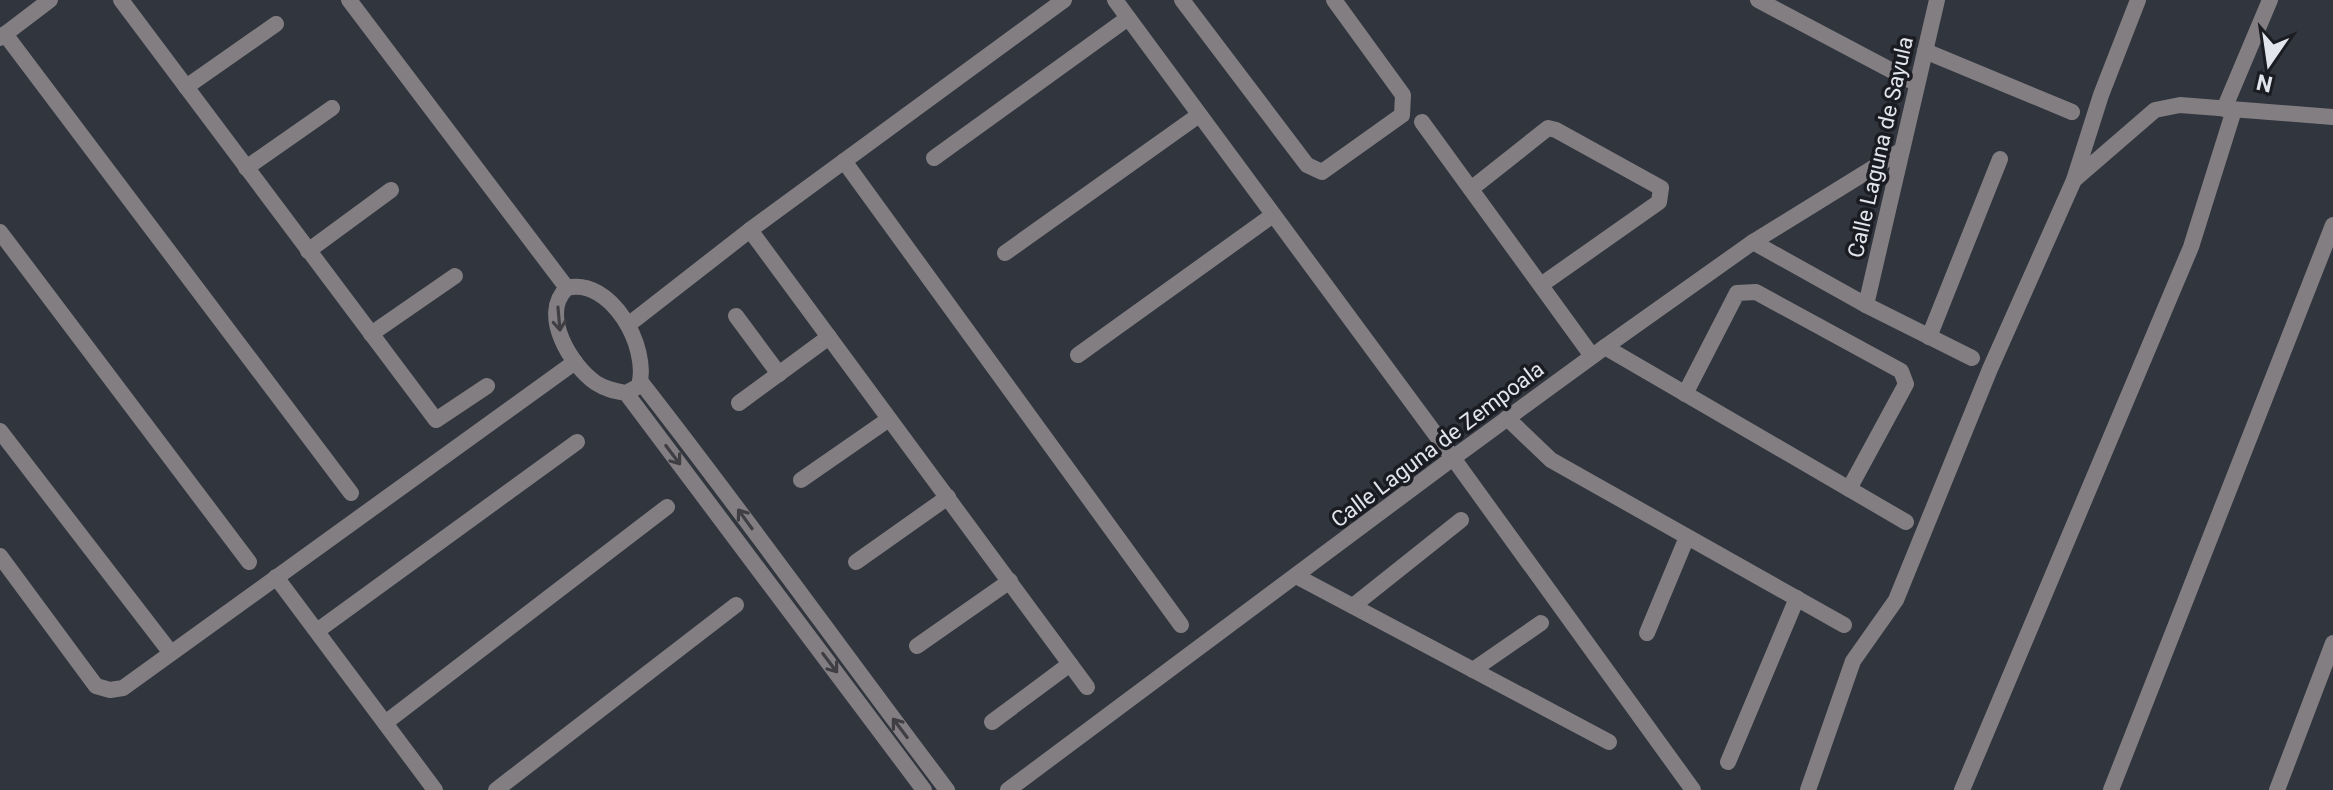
<svg xmlns="http://www.w3.org/2000/svg" width="2333" height="790" viewBox="0 0 2333 790" font-family="Roboto,sans-serif">
<style>
.lines{fill:none;stroke-linecap:round;stroke-linejoin:round}
.minor{stroke:#837e82;stroke-width:16}
.oneway{stroke:#3f3e43}
.labels{text-anchor:middle;stroke-width:7;stroke-linejoin:round;paint-order:stroke}
.street-label{font-size:22px;fill:#e2e5eb;stroke:#1a1c21}
</style>
<rect width="100%" height="100%" fill="#30353e"/>
<g class="lines">
<!-- minor -->
<g class="minor">
<path d="M121,0L436,420L487,386"/>
<path d="M349,0L567,288"/>
<path d="M1115,0L1453,458L1693,790"/>
<path d="M1182,0L1307,165L1322,172L1402,115L1403,95L1334,0"/>
<path d="M1758,0L1917,84"/>
<path d="M5,34L351,493"/>
<path d="M0,38L50,0"/>
<path d="M1925,51L2072,112"/>
<path d="M186,87L276,24"/>
<path d="M2224,109L2270,0"/>
<path d="M1422,122L1592,356"/>
<path d="M934,158L1128,18"/>
<path d="M844,161L1181,625"/>
<path d="M246,168L332,108"/>
<path d="M2074,180L2155,110L2180,105L2333,117"/>
<path d="M1471,189L1548,128L1556,130L1661,188L1659,202L1541,285"/>
<path d="M750,230L1087,687"/>
<path d="M0,232L249,562"/>
<path d="M1753,242L1866,305L1972,358"/>
<path d="M308,251L391,190"/>
<path d="M1005,253L1199,115"/>
<path d="M1866,305L1937,0"/>
<path d="M736,316L779,374"/>
<path d="M628,325L750,230L1064,0"/>
<path d="M371,334L455,276"/>
<path d="M1929,337L2000,159"/>
<path d="M1605,347L1906,522"/>
<path d="M1078,355L1273,215"/>
<path d="M640,381C745,515 844,654 947,790"/>
<path d="M626,393L639,386C650,346 610,277 567,288C539,314 571,366 596,383C605,389 615,391 626,393L924,790"/>
<path d="M1685,394L1737,293L1756,292L1901,371L1906,384L1849,489"/>
<path d="M739,403L829,337"/>
<path d="M1507,418L1551,460L1844,625"/>
<path d="M0,431L171,653"/>
<path d="M801,480L889,419"/>
<path d="M0,556L96,686L110,690L123,688L575,362"/>
<path d="M856,562L948,497"/>
<path d="M1296,576L1609,742"/>
<path d="M276,577L435,790"/>
<path d="M1353,606L1461,520"/>
<path d="M317,631L577,442"/>
<path d="M1647,633L1687,537"/>
<path d="M917,646L1010,581"/>
<path d="M1473,670L1541,623"/>
<path d="M992,722L1070,664"/>
<path d="M385,723L667,507"/>
<path d="M1728,762L1797,598"/>
<path d="M496,790L736,605"/>
<path d="M1008,790L1453,458L1605,347L1753,242L1902,150"/>
<path d="M1808,790L1853,661L1896,600L1990,369L2074,180L2101,95L2138,0"/>
<path d="M1962,790L2191,247L2234,110"/>
<path d="M2111,790L2333,225"/>
<path d="M2277,790L2333,643"/>
</g>
</g>
<!-- one-way arrows -->
<defs><path id="oneway-shaft" d="M-6 0H5M1.5-3L5.5 0L1.5 3" fill="none" stroke-width="1.6" stroke-linecap="round" stroke-linejoin="round" transform="scale(2)"/></defs>
<g class="oneway">
<use href="#oneway-shaft" transform="translate(559 319) rotate(85)"/>
<use href="#oneway-shaft" transform="translate(673 455) rotate(53)"/>
<use href="#oneway-shaft" transform="translate(745 519) rotate(-126)"/>
<use href="#oneway-shaft" transform="translate(830 663) rotate(53)"/>
<use href="#oneway-shaft" transform="translate(900 728) rotate(-127)"/>
</g>
<g class="labels">
<!-- street labels -->
<g class="street-label">
<text transform="translate(1880 147) rotate(-77)" y="8">Calle Laguna de Sayula</text>
<text transform="translate(1437 444) rotate(-37)" y="8">Calle Laguna de Zempoala</text>
</g>
</g>
<!-- north arrow -->
<g transform="translate(2269 64) rotate(193)" stroke="#1a1c21" stroke-width="6" paint-order="stroke">
<path d="M0-6L14 30L0 20L-14 30Z" fill="#e2e5eb"/>
<text y="-12" font-size="22" font-weight="bold" text-anchor="middle" fill="#e2e5eb">N</text>
</g>
</svg>
